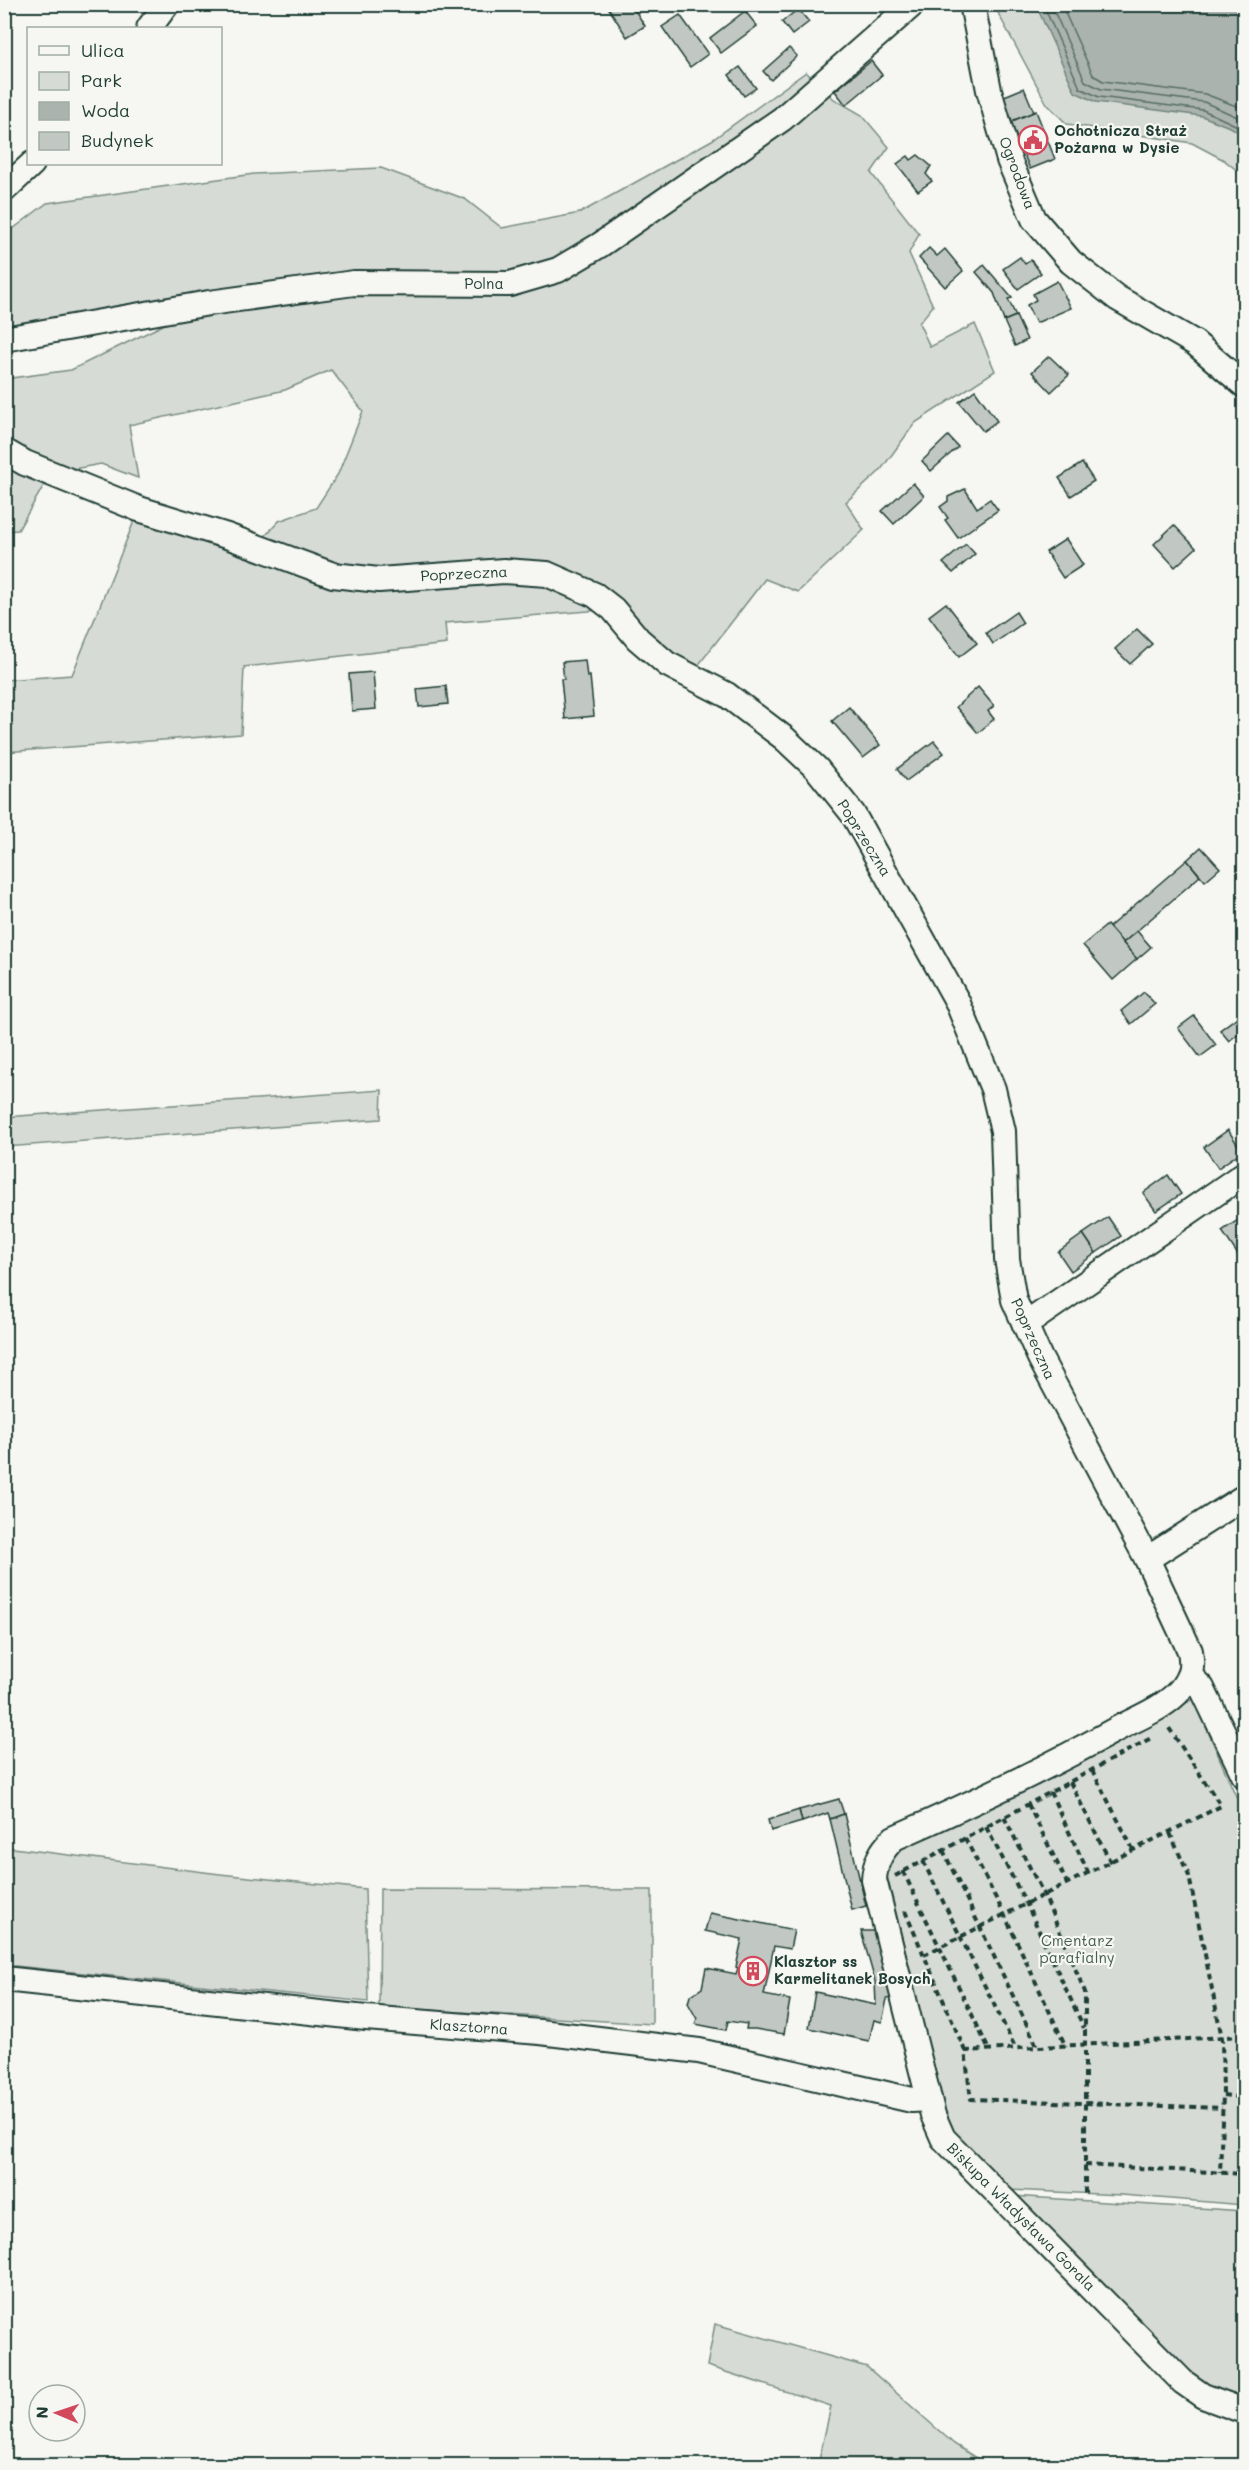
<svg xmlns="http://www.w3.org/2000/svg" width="1249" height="2470" viewBox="0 0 1249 2470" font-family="Mali,sans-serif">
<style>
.green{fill:#d6dbd6;stroke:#7a8c85;stroke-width:1.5}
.water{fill:#aab3ae;stroke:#72847d;stroke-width:1.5}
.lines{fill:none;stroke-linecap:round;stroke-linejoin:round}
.shore{stroke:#576c65;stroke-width:1.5}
.building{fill:#c1c8c3;stroke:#1f3d34;stroke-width:1.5}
.minor-casing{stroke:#1f3d34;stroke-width:28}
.path{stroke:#1f3d34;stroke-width:4;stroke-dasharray:6 4.5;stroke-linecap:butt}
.minor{stroke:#f6f6f2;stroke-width:24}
.labels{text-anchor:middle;stroke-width:4.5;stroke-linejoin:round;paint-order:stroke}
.poi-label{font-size:15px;font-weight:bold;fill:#1f3d34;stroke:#f6f6f2;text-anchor:start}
.street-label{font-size:15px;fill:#1f3d34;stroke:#f6f6f2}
.park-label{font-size:15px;fill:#445d54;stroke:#f6f6f2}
</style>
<rect width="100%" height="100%" fill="#f6f6f2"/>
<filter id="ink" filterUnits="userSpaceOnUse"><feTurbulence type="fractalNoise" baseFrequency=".0167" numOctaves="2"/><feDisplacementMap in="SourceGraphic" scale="12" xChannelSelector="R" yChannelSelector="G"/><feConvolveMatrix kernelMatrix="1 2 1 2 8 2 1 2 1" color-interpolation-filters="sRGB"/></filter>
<g filter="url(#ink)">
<!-- green -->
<g class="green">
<path d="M996,5H1244V176L1224,160L1192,143L1067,124L1047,104L999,15Z"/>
<path d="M806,72L834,99L862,115L889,147L871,173L919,234L909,253L933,306L919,323L930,347L975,324L995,371L915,423L880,471L846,502L864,530L798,592L765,579L690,676L613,609L445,623L447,644L244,667L241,734L5,752V680L72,675L139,509L255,547L279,521L316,508L338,474L363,411L331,370L285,390L129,425L138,478L101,464L51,473L18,530L5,531L4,379L71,370L206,304L5,339V235L47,203L254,174L381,168L465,199L502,228L580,213L712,140Z"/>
<path d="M382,1090L381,1119L5,1147V1117Z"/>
<path d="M1194,1699L1238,1801L1244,1812V2205L1122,2195L1008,2190L950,2135L884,1864L888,1853Z"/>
<path d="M5,1847L220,1874L365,1889L368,2002L5,1965Z"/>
<path d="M380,1889L652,1890V2024L379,2007Z"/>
<path d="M1012,2196L1244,2211V2404L1204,2390Z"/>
<path d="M715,2324L867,2367L954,2444L987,2465H818L831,2406L707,2366Z"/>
</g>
<!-- water -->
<path class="water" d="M1036,5H1244V136L1232,128L1202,116L1096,102L1075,92Z"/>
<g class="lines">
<!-- shore -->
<g class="shore">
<path d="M1043,4L1080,88L1099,97L1203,110L1244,129"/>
<path d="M1051,4L1085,81L1101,89L1204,102L1244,120"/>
<path d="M1061,4L1093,75L1103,81L1205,94L1244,109"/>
</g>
</g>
<!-- building -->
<g class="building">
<path d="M606,4H631L645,26L627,37Z"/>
<path d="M798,9L809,22L792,35L782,22Z"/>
<path d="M745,11L757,26L721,53L710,38Z"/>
<path d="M680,15L708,54L690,67L662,27Z"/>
<path d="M789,48L797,56L771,80L763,71Z"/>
<path d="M871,61L882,75L846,105L835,91Z"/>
<path d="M740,67L756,88L744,96L729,75Z"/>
<path d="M1024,88L1034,112L1012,121L1002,97Z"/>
<path d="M1036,111L1055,159L1030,169L1010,122Z"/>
<path d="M918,155L931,166L926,174L932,181L918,191L897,164L908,156L911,160Z"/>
<path d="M929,248L937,256L945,249L963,271L945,287L919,258Z"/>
<path d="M1020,257L1025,264L1031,260L1041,273L1018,289L1003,269Z"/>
<path d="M984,265L1012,298L1008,299L1016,316L1004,321L994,293L976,272Z"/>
<path d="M1057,281L1071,308L1036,323L1027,305L1036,300L1033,294Z"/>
<path d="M1016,316L1027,340L1015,346L1004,321Z"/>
<path d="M1049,356L1069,375L1051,392L1032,372Z"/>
<path d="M975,390L997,421L983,431L959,402Z"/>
<path d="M948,436L958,447L931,471L922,461Z"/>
<path d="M1082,463L1094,481L1071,496L1059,478Z"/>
<path d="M913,483L924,496L894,524L882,511Z"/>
<path d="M965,489L977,508L990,499L998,510L958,538L945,520L948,518L940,507L948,501V497Z"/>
<path d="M1174,525L1196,548L1175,567L1154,544Z"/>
<path d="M1066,539L1083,565L1063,578L1046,552Z"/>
<path d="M966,544L975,554L953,573L943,563Z"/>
<path d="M946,603L977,643L959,657L929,616Z"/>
<path d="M1016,612L1023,623L993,644L986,633Z"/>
<path d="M1137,629L1152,644L1130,664L1115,649Z"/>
<path d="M585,660L587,677L590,676L594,716L565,719L561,679H564L562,662Z"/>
<path d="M373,672L376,709L352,711L349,674Z"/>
<path d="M446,686L448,704L419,707L417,689Z"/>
<path d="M978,687L994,706L988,711L994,719L978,733L956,707Z"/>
<path d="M849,707L880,745L863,758L832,721Z"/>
<path d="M934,741L944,753L906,781L897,769Z"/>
<path d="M1201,847L1220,868L1205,881L1187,860Z"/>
<path d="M1187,860L1200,876L1123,943L1109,927Z"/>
<path d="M1107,925L1137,959L1113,980L1083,945Z"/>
<path d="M1137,931L1151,947L1137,959L1123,943Z"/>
<path d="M1144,992L1155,1004L1131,1024L1121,1011Z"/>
<path d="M1244,1012V1029L1229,1041L1220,1030Z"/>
<path d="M1194,1016L1216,1045L1200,1057L1178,1028Z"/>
<path d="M1228,1130L1242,1151L1218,1168L1204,1147Z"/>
<path d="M1168,1175L1181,1194L1156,1211L1143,1193Z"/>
<path d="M1244,1216V1264L1222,1231Z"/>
<path d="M1108,1217L1121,1236L1096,1253L1083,1234Z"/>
<path d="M1083,1234L1096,1253L1071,1271L1058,1252Z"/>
<path d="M839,1799L844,1814L830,1819L828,1813L802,1822L799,1810Z"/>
<path d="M799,1810L802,1822L771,1831L768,1820Z"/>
<path d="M844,1814L866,1906L852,1910L830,1819Z"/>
<path d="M710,1913L794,1930L790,1949L774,1946L764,1995L790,2000L784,2034L755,2029H746L747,2024L728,2021L726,2030L695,2024L697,2019L688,2003L690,1996L702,1988L706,1968L736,1974L738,1968L736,1967L742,1939L705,1931Z"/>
<path d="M861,1931H875L891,1998L887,1999L882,2022L874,2020L869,2041L809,2028L815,1992L876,2005L875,1981Z"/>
<path d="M1199,2458L1222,2466H1196Z"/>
</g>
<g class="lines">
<!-- minor casing -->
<g class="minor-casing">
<g id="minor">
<path d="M972,4L989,90L1009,160L1034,219L1071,262L1117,298L1195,343L1244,385"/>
<path d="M149,28L167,4"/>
<path d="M4,190L32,164"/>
<path d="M4,339L209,303L354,283L510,284L558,270L600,245L782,119L913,4"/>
<path d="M4,451L25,463L139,509L227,536L333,575L379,580L504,571L547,574L595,595L613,609L638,639L667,664L727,695L784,738L817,769L853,814L957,1001L993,1089L1003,1131L1007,1259L1014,1300L1040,1358L1147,1559L1190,1651C1193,1666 1191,1676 1181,1689C1165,1708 1137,1718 1115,1730C1043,1770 969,1805 894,1838C881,1851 875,1862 874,1880L933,2115L943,2138L1183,2382L1203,2396L1244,2411"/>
<path d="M1025,1325L1244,1174"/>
<path d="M1147,1559L1244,1497"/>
<path d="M1190,1676L1202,1688L1244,1775"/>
<path d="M4,1979L366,2018L540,2032L699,2051L912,2100L929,2099"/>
</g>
</g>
<!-- path -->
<g class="path">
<path d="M1092,1770L1134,1851"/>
<path d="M1070,1782L1111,1863"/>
<path d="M1050,1792L1089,1874"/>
<path d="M1028,1804L1068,1885"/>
<path d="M1004,1817L1045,1897L1085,1992V2194"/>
<path d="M986,1827L1027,1905L1084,2028"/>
<path d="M1170,1833L1189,1876L1222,2038L1223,2095L1220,2173"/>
<path d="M965,1838L1005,1916L1066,2047"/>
<path d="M943,1850L1038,2048"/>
<path d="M923,1861L1016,2049"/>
<path d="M903,1871L989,2050"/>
<path d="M895,1876L1153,1737"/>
<path d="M905,1911L965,2051L971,2099L1222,2108"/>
<path d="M924,1955L1221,1806L1169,1728L1167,1729"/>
<path d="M965,2051L1244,2036"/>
<path d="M1223,2095L1244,2098"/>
<path d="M1085,2165L1244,2174"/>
</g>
<!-- minor -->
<use href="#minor" class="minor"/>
</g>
</g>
<!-- icons -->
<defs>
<g id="civic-ring" transform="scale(1.5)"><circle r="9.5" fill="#f6f6f2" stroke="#d1495b" stroke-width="1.5"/><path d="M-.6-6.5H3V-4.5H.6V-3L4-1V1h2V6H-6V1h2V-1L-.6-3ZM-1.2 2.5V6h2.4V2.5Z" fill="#d1495b"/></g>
<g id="building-ring" transform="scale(1.5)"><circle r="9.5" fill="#f6f6f2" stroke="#d1495b" stroke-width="1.5"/><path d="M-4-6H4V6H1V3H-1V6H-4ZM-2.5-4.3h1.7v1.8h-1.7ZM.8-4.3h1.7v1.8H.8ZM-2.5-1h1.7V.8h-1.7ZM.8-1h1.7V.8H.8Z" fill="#d1495b"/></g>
</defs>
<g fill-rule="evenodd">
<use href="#civic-ring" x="1033" y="140"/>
<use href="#building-ring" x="753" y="1971"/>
</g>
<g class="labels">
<!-- poi labels -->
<g class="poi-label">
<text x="1054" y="136">Ochotnicza Straż<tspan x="1054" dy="17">Pożarna w Dysie</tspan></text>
<text x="774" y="1967">Klasztor ss<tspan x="774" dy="17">Karmelitanek Bosych</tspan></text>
</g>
<!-- street labels -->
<g class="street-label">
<text transform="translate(1017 173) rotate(69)" y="5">Ogrodowa</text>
<text x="484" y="289">Polna</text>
<text transform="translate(464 574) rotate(-3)" y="5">Poprzeczna</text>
<text transform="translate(864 838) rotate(58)" y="5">Poprzeczna</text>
<text transform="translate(1033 1339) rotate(66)" y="5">Poprzeczna</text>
<text transform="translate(469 2027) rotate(4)" y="5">Klasztorna</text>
<text transform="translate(1021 2217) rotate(45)" y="5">Biskupa Władysława Gorala</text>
</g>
<!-- park labels -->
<g class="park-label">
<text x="1077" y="1946">Cmentarz<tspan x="1077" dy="17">parafialny</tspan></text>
</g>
</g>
<!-- margin -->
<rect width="1249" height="2470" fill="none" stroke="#f6f6f2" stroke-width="24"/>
<rect x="12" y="12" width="1225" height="2446" fill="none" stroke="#1f3d34" stroke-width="2" filter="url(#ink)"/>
<!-- legend -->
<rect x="27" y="27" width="195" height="138" fill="#f6f6f2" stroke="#a0aca6" stroke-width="1.5"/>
<rect x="39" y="46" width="30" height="9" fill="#f6f6f2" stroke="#a0aca6" stroke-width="1.5"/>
<text x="81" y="57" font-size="18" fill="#1f3d34">Ulica</text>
<rect x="39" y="72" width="30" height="18" fill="#d6dbd6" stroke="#a0aca6" stroke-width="1.5"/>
<text x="81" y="87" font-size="18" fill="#1f3d34">Park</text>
<rect x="39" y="102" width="30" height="18" fill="#aab3ae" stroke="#a0aca6" stroke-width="1.5"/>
<text x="81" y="117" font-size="18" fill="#1f3d34">Woda</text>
<rect x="39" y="132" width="30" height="18" fill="#c1c8c3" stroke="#a0aca6" stroke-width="1.5"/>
<text x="81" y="147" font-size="18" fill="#1f3d34">Budynek</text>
<!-- north arrow -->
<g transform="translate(57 2413) rotate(272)"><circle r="28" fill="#f6f6f2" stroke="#a0aca6" stroke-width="1.5"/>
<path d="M0-4.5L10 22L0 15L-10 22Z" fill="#d1495b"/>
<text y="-9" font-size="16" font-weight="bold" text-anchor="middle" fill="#1f3d34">N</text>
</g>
</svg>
